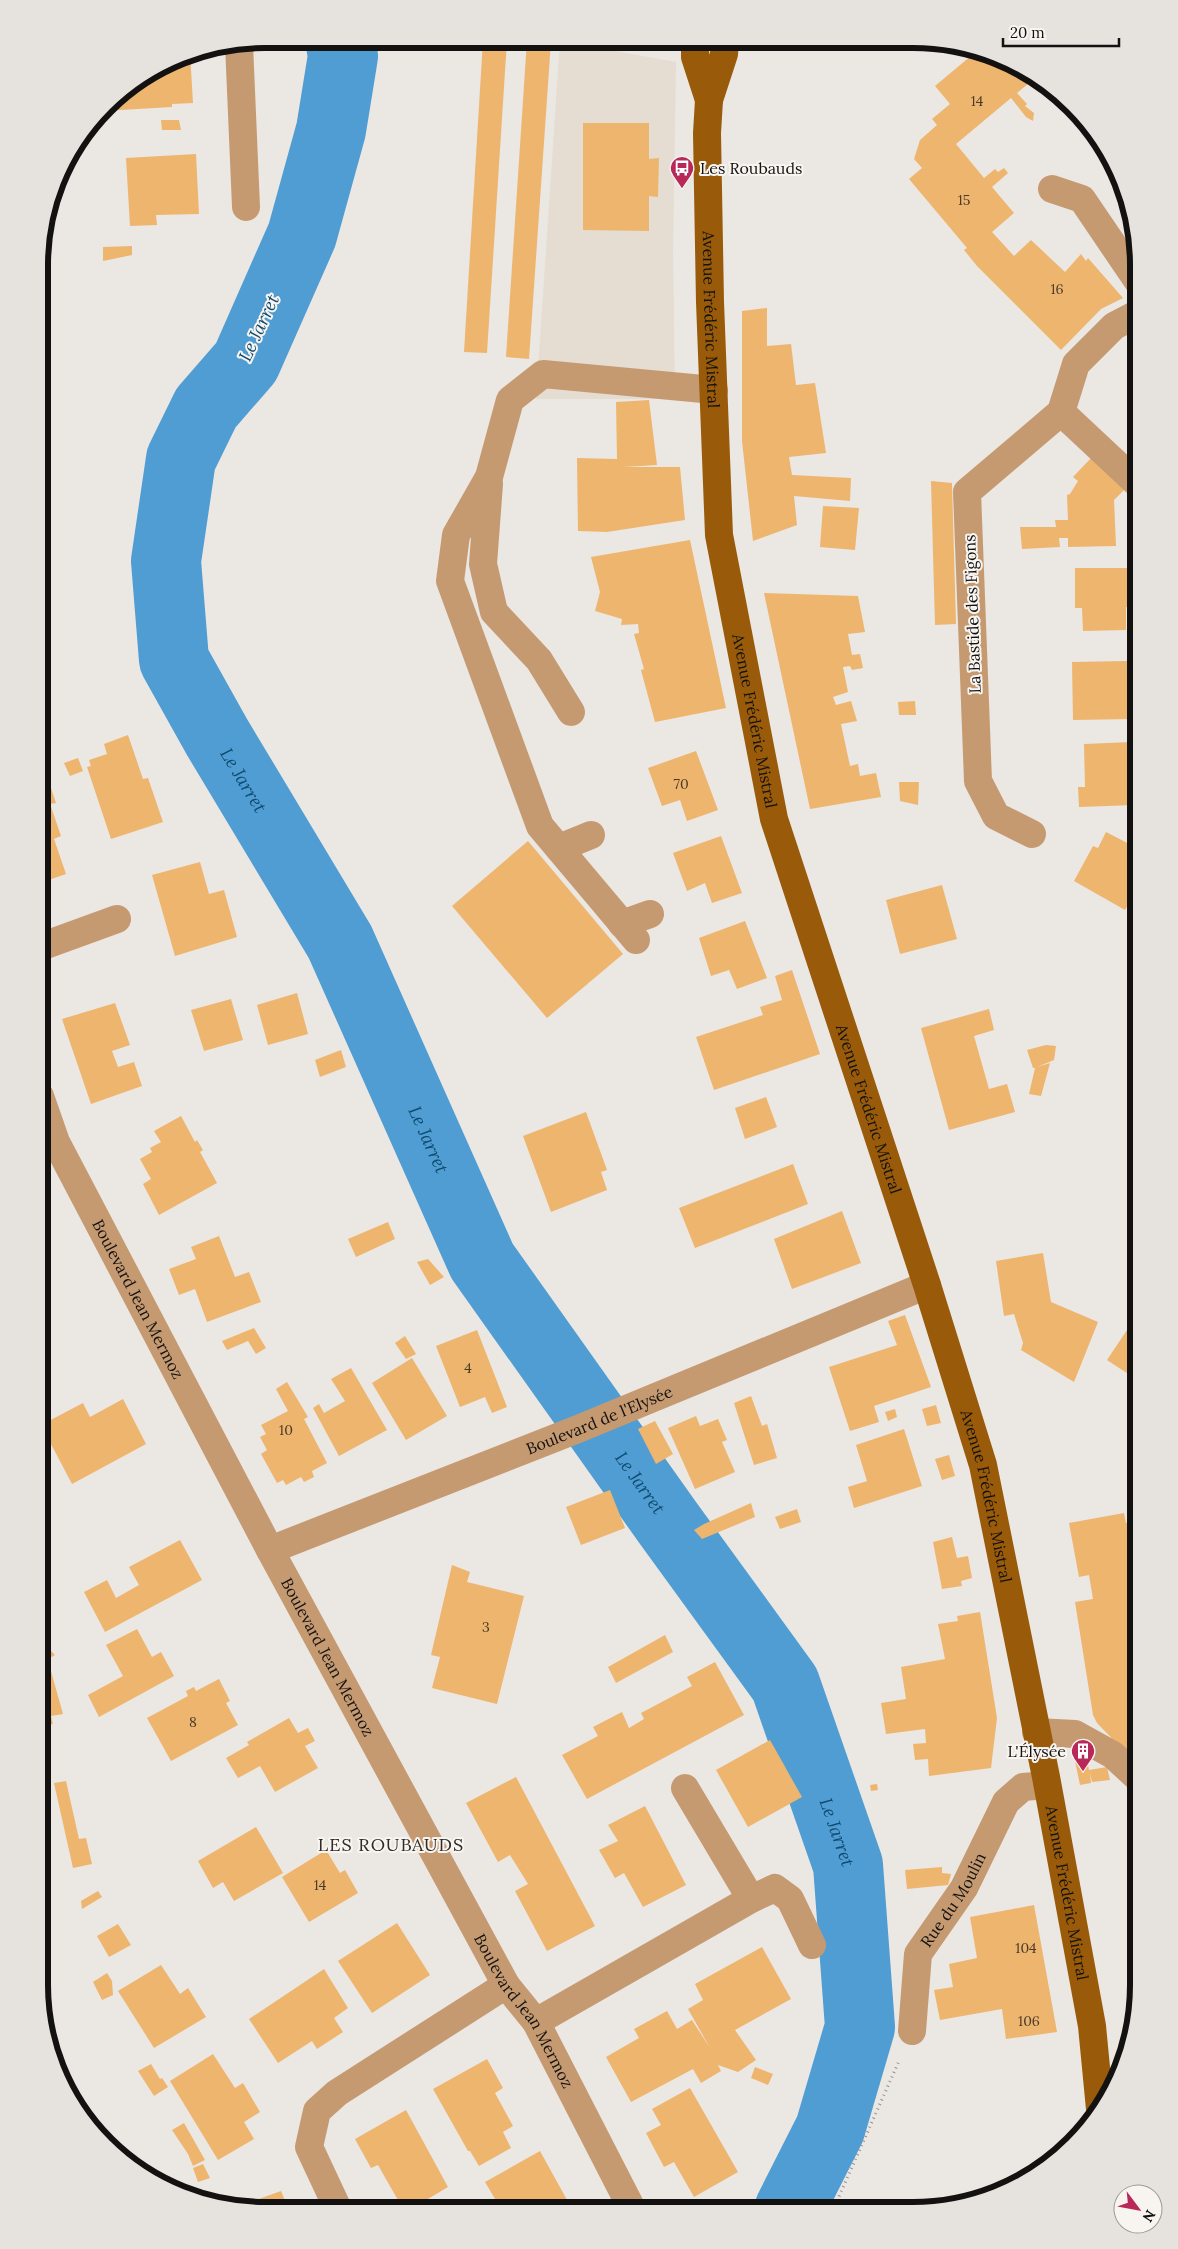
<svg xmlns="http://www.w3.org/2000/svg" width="1178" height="2249" viewBox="0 0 1178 2249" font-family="Lora,serif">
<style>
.built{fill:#e5dcd2}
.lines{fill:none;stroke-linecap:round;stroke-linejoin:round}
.river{stroke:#509dd3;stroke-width:70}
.building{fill:#eeb56e}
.path{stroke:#94918f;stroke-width:3;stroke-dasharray:1 4;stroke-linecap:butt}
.minor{stroke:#c69a71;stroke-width:28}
.major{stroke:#995b09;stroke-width:28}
.labels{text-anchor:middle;stroke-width:4;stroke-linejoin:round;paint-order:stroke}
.number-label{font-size:14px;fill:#4a3b28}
.poi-label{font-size:16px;fill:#131211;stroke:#f8f5f0;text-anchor:start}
.street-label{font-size:16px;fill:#131211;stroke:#f8f5f0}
.water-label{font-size:18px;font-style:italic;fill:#104c70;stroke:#f8f5f0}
.neighbourhood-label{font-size:18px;letter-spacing:1px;fill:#2e2b28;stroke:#f8f5f0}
.rim{fill:none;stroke:#131211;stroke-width:6}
</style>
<rect width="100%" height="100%" fill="#ebe7e3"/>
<!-- built -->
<path class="built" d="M560,41L676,62L673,253L675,399H536Z"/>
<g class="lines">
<!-- river -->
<path class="river" id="s1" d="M340,39L343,56L331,130L302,235L246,362L206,408L181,459L166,561L174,660L217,737L340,942L482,1261L668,1523L785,1684L848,1865L860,2027L830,2129L789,2210"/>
</g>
<!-- building -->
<g class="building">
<path d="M483,40H507L487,353L464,352Z"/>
<path d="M527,40L551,41L529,359L506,357Z"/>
<path d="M600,41H618L617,50L599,47Z"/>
<path d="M978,50L1013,62L1062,94L1068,101L1046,94L1034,79L1017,93L1027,104L1025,106L1034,113L1033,121L1026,117L1011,98L956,144L984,178L995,169L998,172L1004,168L1008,173L992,187L1014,213L992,232L1014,256L1031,240L1065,272L1081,254L1086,261L1088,258L1123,298L1101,309L1061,350L977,266L964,250L967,248L909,179L922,168L914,159L920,140L937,125L932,119L950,104L935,86Z"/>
<path d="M190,53L193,103L172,104V107L103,111L115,95L178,56Z"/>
<path d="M161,120H179L181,130H162Z"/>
<path d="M583,123H649V159L659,158L658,197L649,196V231L583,230Z"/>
<path d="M1104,144L1106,150L1109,155L1101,153Z"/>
<path d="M196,154L199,214L156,215L157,225L130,226L126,158Z"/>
<path d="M132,246V255L103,261V247Z"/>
<path d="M767,308V346L791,344L796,385L815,383L826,453L789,457L792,475L851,478L850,501L794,496L797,525L753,541L742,441V311Z"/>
<path d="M649,400L657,465L623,467H680L685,520L607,532L578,531L577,458L617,459L616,402Z"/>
<path d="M1092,457L1125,489L1114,500L1116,546L1068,547V538H1059L1060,547L1022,549L1020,527H1056L1055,520H1068L1067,495L1070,494L1078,481L1073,477Z"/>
<path d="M931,481L952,483L956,624L935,625Z"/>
<path d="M823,506L859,508L855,550L820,547Z"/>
<path d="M690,540L726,708L655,722L641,670L644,669L634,634L639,633L638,624L621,625L622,619L595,611L600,592L591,557Z"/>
<path d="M1075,568H1132V607H1126V630L1083,631L1082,608H1075Z"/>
<path d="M764,593L858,596L865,632L848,634L852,655L860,654L863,668L852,670L850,666L843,667L848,692L833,697L836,705L851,701L857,721L841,724L850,766L858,764L860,776L876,773L881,797L810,809Z"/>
<path d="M1128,661L1132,719L1073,720L1072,662Z"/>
<path d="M915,701L916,715H899L898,702Z"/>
<path d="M128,735L143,779L148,778L163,822L111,839L87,767L91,766L89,760L107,754L104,744Z"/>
<path d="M1132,742L1134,805L1079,807L1078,787H1085L1084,744Z"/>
<path d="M696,751L718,810L687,821L680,800L662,806L648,768Z"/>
<path d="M78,758L83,771L70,776L64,763Z"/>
<path d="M899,782H919L918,805L900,801Z"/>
<path d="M44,786L45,790L51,788L56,803L50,804L61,836L54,839L66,874L40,883V787Z"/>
<path d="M1106,832L1139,849V884L1125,910L1074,881L1093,846L1098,848Z"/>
<path d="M721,836L742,893L712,903L705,883L687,891L673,853Z"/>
<path d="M528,841L623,954L547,1018L452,906Z"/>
<path d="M200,862L209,894L224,890L237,937L175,956L152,875Z"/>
<path d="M942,885L957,939L900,954L886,900Z"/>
<path d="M745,921L767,978L737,989L729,970L711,976L699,938Z"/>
<path d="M792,970L820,1054L714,1090L696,1037L763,1015L760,1007L782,1000L775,976Z"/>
<path d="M297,993L308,1034L268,1045L257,1005Z"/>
<path d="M231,999L243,1040L204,1051L191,1010Z"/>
<path d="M115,1003L130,1045L112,1051L118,1067L134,1062L142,1086L91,1104L62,1019Z"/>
<path d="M989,1009L994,1030L974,1036L989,1089L1007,1084L1015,1112L949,1130L921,1028Z"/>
<path d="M1046,1045L1056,1046L1054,1060L1037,1067L1050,1063L1041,1096L1029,1094L1035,1068H1033L1027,1050Z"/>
<path d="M341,1050L346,1067L320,1077L315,1060Z"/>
<path d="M766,1097L777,1127L745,1139L735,1108Z"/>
<path d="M586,1112L607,1170L601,1172L607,1190L551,1212L523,1136Z"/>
<path d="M181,1116L195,1142L197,1140L203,1150L200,1152L217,1183L159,1215L143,1184L151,1179L140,1159L152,1152L150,1148L161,1142L154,1131Z"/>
<path d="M793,1164L808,1204L695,1248L679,1208Z"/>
<path d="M842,1211L861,1263L792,1289L774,1239Z"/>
<path d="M388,1222L395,1239L356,1257L348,1239Z"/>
<path d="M219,1236L235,1277L249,1272L261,1302L207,1322L195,1289L179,1295L169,1269L196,1259L191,1247Z"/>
<path d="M1043,1253L1051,1302L1098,1322L1074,1382L1021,1350L1023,1343L1014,1314L1004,1316L996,1261Z"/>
<path d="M428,1259L444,1277L430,1285L417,1262Z"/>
<path d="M905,1315L931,1387L874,1406L879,1422L850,1431L829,1367L897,1345L888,1321Z"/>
<path d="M1133,1321L1139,1325V1381L1107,1360Z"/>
<path d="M254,1328L266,1348L256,1354L248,1341L227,1350L222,1341Z"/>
<path d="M477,1330L507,1407L492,1413L485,1397L460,1407L436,1346Z"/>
<path d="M405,1336L416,1354L406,1359L395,1343Z"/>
<path d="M412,1358L447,1416L406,1440L372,1383Z"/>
<path d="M351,1368L387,1430L339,1456L313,1408L319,1404L324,1413L345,1401L331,1379Z"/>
<path d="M287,1382L308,1417L304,1419L327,1463L312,1471L314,1477L304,1482L301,1477L286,1485L283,1480L277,1483L261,1454L267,1450L260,1437L266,1434L261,1425L288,1411L276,1389Z"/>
<path d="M751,1396L762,1426L767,1424L777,1458L754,1465L734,1403Z"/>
<path d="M123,1399L146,1444L72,1484L41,1425L83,1403L90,1417Z"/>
<path d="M936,1405L941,1423L927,1426L922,1409Z"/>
<path d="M895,1409L897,1417L888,1421L885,1412Z"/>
<path d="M696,1416L700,1426L718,1419L727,1440L722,1442L735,1472L695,1489L668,1428Z"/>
<path d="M655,1421L673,1454L656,1464L638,1429Z"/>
<path d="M904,1429L922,1486L854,1508L848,1487L867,1481L856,1445Z"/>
<path d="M949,1455L955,1476L942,1480L935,1459Z"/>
<path d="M610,1490L625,1528L581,1545L566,1507Z"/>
<path d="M751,1503L755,1517L702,1539L694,1530L704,1524Z"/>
<path d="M797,1509L801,1522L780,1529L775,1517Z"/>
<path d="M1124,1513L1126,1523L1133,1521L1139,1524V1592L1130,1593L1139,1653V1766L1097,1723L1093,1715L1075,1602L1093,1599L1089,1575L1079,1577L1069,1523Z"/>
<path d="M952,1537L957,1558L968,1556L972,1578L961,1581L962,1586L942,1589L933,1542Z"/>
<path d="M180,1540L202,1580L105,1632L84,1592L107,1580L116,1598L139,1585L129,1567Z"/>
<path d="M452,1565L470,1572L467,1582L524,1596L497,1704L432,1688L440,1657L431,1655Z"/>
<path d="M980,1612L997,1718L991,1768L929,1776L928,1759L915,1760L913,1744L926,1743L925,1729L886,1734L881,1703L906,1699L901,1667L945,1659L938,1624L958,1621L957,1616Z"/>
<path d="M137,1629L152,1657L161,1652L174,1676L99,1717L88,1695L123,1676L106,1645Z"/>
<path d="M665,1635L673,1652L616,1683L608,1667Z"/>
<path d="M39,1638L55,1655L39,1664Z"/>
<path d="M715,1662L744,1715L587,1799L562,1755L598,1736L593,1727L622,1712L629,1728L644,1719L641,1713L692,1686L687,1677Z"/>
<path d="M49,1664L63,1714L51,1716L53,1724L45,1726L39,1698V1669Z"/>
<path d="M219,1679L230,1701L226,1703L238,1725L171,1761L147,1718L188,1696L186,1691L194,1687L196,1691Z"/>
<path d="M289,1718L298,1733L308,1728L315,1741L305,1746L318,1768L275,1792L260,1766L238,1778L226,1758L249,1745L247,1742Z"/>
<path d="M770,1740L802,1797L748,1827L716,1770Z"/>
<path d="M1087,1760L1089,1770L1107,1767L1110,1780L1092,1782L1090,1773L1091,1783L1080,1785L1075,1761Z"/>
<path d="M516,1777L595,1926L547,1951L515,1891L528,1884L510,1855L498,1862L466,1803Z"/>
<path d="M66,1781L79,1839L86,1838L92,1864L73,1868L54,1783Z"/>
<path d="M877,1784L878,1790L871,1791L870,1785Z"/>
<path d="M645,1806L686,1885L643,1907L624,1873L615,1878L599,1850L618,1841L608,1825Z"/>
<path d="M256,1827L283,1873L234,1901L223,1882L213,1888L198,1861Z"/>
<path d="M326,1850L340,1873L345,1870L358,1893L309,1922L282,1877Z"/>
<path d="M942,1867V1873L951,1874L948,1885L907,1889L905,1870Z"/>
<path d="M98,1891L102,1897L82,1909L81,1901Z"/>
<path d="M1034,1905L1057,2032L1006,2039L1002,2009L940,2020L934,1990L953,1987L949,1964L977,1958L970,1917Z"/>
<path d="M397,1923L430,1975L372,2013L338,1961Z"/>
<path d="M118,1924L131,1945L109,1957L97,1936Z"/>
<path d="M762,1947L791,1999L735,2030L756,2060L738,2072L718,2065L721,2071L701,2083L693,2069L631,2102L606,2057L639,2038L634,2029L667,2011L677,2029L692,2020L710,2048L688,2009L703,2000L695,1984Z"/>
<path d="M161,1965L180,1994L188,1988L206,2017L154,2048L118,1991Z"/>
<path d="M324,1969L348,2008L334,2018L343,2032L317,2049L312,2041L278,2063L249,2019Z"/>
<path d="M107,1973L112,1981L113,1995L102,2000L93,1982Z"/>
<path d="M213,2054L235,2088L243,2083L260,2112L244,2122L254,2139L218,2160L170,2081Z"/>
<path d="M487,2059L503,2088L495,2093L513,2126L503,2132L511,2148L479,2166L470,2151H468L433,2089Z"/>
<path d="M151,2064L160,2079L162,2078L168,2087L154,2096L138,2071Z"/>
<path d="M755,2067L773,2074L768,2085L751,2078Z"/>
<path d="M690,2088L738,2172L694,2197L674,2162L664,2167L646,2133L661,2125L652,2109Z"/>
<path d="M406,2110L448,2187L411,2209H403L378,2165L371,2168L355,2139Z"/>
<path d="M184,2123L205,2160L193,2166L188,2154L172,2130Z"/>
<path d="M540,2151L572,2209H501L485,2182Z"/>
<path d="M203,2164L210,2178L198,2182L193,2168Z"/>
<path d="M281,2191L288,2208H234Z"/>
</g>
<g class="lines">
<!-- path -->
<path class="path" d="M833,2210L899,2061"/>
<!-- minor -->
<g class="minor">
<path d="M239,44L246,207"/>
<path d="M1052,189L1082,199L1139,283"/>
<path d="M1061,412L1139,485"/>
<path d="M489,484L483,564L494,612L539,660L571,712"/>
<path d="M1032,834L996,816L978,781L967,492L1061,412L1076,364L1114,326L1139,313"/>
<path d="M559,848L591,835"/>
<path d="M622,924L650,914"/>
<path d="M636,940L540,826L450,581L456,535L489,477L510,400L543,374L714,390"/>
<path d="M40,947L117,919"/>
<path id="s2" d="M40,1096L56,1142L270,1550L506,1985L536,2022L632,2209"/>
<path id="s3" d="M270,1550L578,1429L927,1285"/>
<path d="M1036,1732L1075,1734L1113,1755L1139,1779"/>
<path d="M685,1788L751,1899"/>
<path d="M536,2022L751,1899L775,1888L790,1899L812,1945"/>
<path id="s4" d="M912,2031L918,1954L964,1888L1006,1802L1023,1787L1047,1785"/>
<path d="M338,2209L309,2147L317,2111L337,2093L506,1985"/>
</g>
<!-- major -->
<g class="major">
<path d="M695,41V57L709,100"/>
<path id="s5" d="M725,42L724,54L709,100L707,133L710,302L719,535L774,819L927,1285L983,1465L1046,1777L1092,2026L1100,2109"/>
</g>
</g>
<!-- icons -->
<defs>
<g id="bus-pin" transform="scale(1.25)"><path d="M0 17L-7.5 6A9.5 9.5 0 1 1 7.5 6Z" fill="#b82959" stroke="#f8f5f0"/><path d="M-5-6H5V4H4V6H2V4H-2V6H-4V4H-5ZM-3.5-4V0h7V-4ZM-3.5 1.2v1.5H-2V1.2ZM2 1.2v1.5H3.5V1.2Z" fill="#fff"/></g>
<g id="building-pin" transform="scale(1.25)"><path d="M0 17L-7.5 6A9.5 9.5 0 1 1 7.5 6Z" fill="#b82959" stroke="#f8f5f0"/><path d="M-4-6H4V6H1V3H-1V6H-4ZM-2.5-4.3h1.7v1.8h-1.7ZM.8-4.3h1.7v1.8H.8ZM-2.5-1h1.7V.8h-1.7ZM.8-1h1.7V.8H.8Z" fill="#fff"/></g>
</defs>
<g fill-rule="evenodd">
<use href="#bus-pin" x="682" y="168"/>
<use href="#building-pin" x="1083" y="1751"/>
</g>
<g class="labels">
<!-- number labels -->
<g class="number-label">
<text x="977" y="106">14</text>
<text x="964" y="205">15</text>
<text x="1057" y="294">16</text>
<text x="681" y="789">70</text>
<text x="468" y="1373">4</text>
<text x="286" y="1435">10</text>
<text x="486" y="1632">3</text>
<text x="193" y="1727">8</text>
<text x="320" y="1890">14</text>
<text x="1026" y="1953">104</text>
<text x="1029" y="2026">106</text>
</g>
<!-- poi labels -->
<g class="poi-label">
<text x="700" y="174">Les Roubauds</text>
<text x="1066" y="1757" text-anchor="end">L'Élysée</text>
</g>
<!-- street labels -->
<g class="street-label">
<text dy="6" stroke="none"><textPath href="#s5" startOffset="280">Avenue Frédéric Mistral</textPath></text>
<text transform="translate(972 614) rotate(-92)" y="6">La Bastide des Figons</text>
<text dy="6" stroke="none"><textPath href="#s5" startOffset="685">Avenue Frédéric Mistral</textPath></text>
<text dy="6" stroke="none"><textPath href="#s5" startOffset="1090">Avenue Frédéric Mistral</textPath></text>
<text dy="6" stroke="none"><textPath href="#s2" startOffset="226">Boulevard Jean Mermoz</textPath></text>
<text dy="6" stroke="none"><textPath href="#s3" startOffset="354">Boulevard de l'Elysée</textPath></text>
<text dy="6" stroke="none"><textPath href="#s5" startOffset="1495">Avenue Frédéric Mistral</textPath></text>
<text dy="6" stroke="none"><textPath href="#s2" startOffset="631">Boulevard Jean Mermoz</textPath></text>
<text dy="6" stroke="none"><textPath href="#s5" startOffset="1900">Avenue Frédéric Mistral</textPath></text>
<text dy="6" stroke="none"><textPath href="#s4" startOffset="142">Rue du Moulin</textPath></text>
<text dy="6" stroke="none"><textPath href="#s2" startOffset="1036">Boulevard Jean Mermoz</textPath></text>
</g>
<!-- water labels -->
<g class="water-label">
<text transform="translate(259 328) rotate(-65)" y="6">Le Jarret</text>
<text dy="6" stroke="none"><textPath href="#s1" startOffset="799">Le Jarret</textPath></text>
<text dy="6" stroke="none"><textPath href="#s1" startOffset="1204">Le Jarret</textPath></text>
<text dy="6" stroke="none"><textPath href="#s1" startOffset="1609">Le Jarret</textPath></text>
<text dy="6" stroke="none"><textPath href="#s1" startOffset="2014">Le Jarret</textPath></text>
</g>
<!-- neighbourhood labels -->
<g class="neighbourhood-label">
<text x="391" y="1851">LES ROUBAUDS</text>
</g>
</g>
<!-- crop -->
<path d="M0 0H1178V2249H0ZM265 48H913A217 217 0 0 1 1130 265V1985A217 217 0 0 1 913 2202H265A217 217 0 0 1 48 1985V265A217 217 0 0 1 265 48Z" fill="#e6e3de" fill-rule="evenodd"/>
<path class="rim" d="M265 48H913A217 217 0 0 1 1130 265V1985A217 217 0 0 1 913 2202H265A217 217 0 0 1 48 1985V265A217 217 0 0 1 265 48Z"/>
<!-- north arrow -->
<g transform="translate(1138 2209) rotate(122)"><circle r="24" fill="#f8f5f0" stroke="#9c9a97"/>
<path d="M0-4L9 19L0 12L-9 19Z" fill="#b82959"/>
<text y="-8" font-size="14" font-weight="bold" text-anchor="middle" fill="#131211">N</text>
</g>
<!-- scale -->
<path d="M1003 38v8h116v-8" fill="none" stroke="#131211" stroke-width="2.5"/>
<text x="1010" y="38" font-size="15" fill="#131211" stroke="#f8f5f0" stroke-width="4" paint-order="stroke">20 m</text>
</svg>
